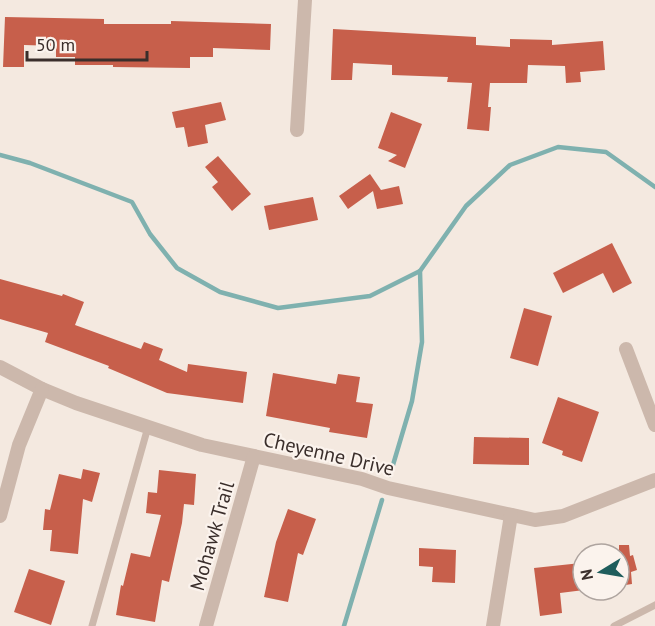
<svg xmlns="http://www.w3.org/2000/svg" width="655" height="626" viewBox="0 0 655 626" font-family="'PT Sans',sans-serif">
<style>
.lines{fill:none;stroke-linecap:round;stroke-linejoin:round}
.stream{stroke:#7fb1af;stroke-width:4.5}
.building{fill:#c75f4b}
.service{stroke:#ccb8ac;stroke-width:7}
.minor{stroke:#ccb8ac;stroke-width:14}
.labels{text-anchor:middle;stroke-width:4.5;stroke-linejoin:round;paint-order:stroke}
.street-label{font-size:20px;fill:#3a2e2b;stroke:#fbf3ed}
</style>
<rect width="100%" height="100%" fill="#f4e9e0"/>
<g class="lines">
<!-- stream -->
<g class="stream">
<path d="M0,155L30,163L132,202L150,234L177,268L220,292L278,308L370,296L420,271L466,206L510,165L558,147L606,152L655,187"/>
<path d="M390,475L412,401L422,342L420,271"/>
<path d="M344,626L382,500"/>
</g>
</g>
<!-- building -->
<g class="building">
<path d="M5,17L104,19V24H171V21L271,24L270,50L213,48V57H190V68L113,67V65H75V57H56V46L24,45V67H3Z"/>
<path d="M333,29L476,37V45L510,47V39L552,40V45L603,41L605,70L580,72L581,82L566,83L565,66L528,65L527,83H490L488,107H491L489,131L467,129L472,83L447,82L448,77L392,75V65L353,63L352,80H331Z"/>
<path d="M221,102L226,120L205,125L208,143L188,147L184,127L176,128L172,112Z"/>
<path d="M391,112L422,124L405,168L388,161L397,155L378,148Z"/>
<path d="M218,156L251,194L232,211L212,187L218,182L205,167Z"/>
<path d="M370,174L381,190L399,186L403,204L377,209L373,191L348,209L339,196Z"/>
<path d="M313,197L318,220L269,230L264,206Z"/>
<path d="M612,243L632,283L613,293L603,273L563,293L553,273Z"/>
<path d="M0,279L62,296L63,294L84,302L75,325L141,349L144,342L163,349L159,360L187,372L188,364L247,372L243,403L167,393L108,368L109,366L45,342L48,333L0,319Z"/>
<path d="M524,308L552,316L538,366L510,358Z"/>
<path d="M273,373L336,384L338,374L360,377L356,402L373,404L367,438L329,432L330,428L266,416Z"/>
<path d="M558,397L599,412L582,462L562,455L563,451L542,443Z"/>
<path d="M474,437L529,438V465L473,464Z"/>
<path d="M83,469L100,473L92,502L83,499L78,554L50,551L52,530H43L45,509L50,510L59,474L81,479Z"/>
<path d="M159,470L196,474L194,505L184,504L182,523L169,582L162,580L155,622L116,615L121,585L123,586L131,553L150,557L161,515L146,513L148,492L157,493Z"/>
<path d="M288,509L316,519L303,555L298,553L288,602L264,597L276,542Z"/>
<path d="M619,545H629L630,556L633,555L637,570L631,572L632,584L619,586Z"/>
<path d="M419,548L456,550L455,583L432,582L433,567L419,566Z"/>
<path d="M581,563L584,590L560,593L562,613L540,616L534,568Z"/>
<path d="M29,569L65,581L51,625L14,612Z"/>
</g>
<g class="lines">
<!-- service -->
<g class="service">
<path d="M92,626L148,427"/>
<path d="M614,626L655,605"/>
</g>
<!-- minor -->
<g class="minor">
<path d="M297,130L305,0"/>
<path d="M626,349L655,425"/>
<path d="M0,367L42,389L76,403L202,445L362,479L388,488L535,520L563,516L655,480"/>
<path d="M0,516L19,445L42,389"/>
<path d="M206,626L254,456"/>
<path d="M493,626L511,515"/>
</g>
</g>
<g class="labels">
<!-- street labels -->
<g class="street-label">
<text transform="translate(329 454) rotate(13)" y="7">Cheyenne Drive</text>
<text transform="translate(212 536) rotate(-74)" y="7">Mohawk Trail</text>
</g>
</g>
<!-- north arrow -->
<g transform="translate(601 572) rotate(259)"><circle r="28" fill="#fbf3ed" stroke="#aea49f" stroke-width="1.5"/>
<path d="M0-4.5L10 22L0 15L-10 22Z" fill="#1f5d5c"/>
<text y="-9" font-size="16" font-weight="bold" text-anchor="middle" fill="#3a2e2b">N</text>
</g>
<!-- scale -->
<path d="M27 51v9h120v-9" fill="none" stroke="#3a2e2b" stroke-width="3"/>
<text x="36" y="51" font-size="18" fill="#3a2e2b" stroke="#fbf3ed" stroke-width="4.5" paint-order="stroke">50 m</text>
</svg>
